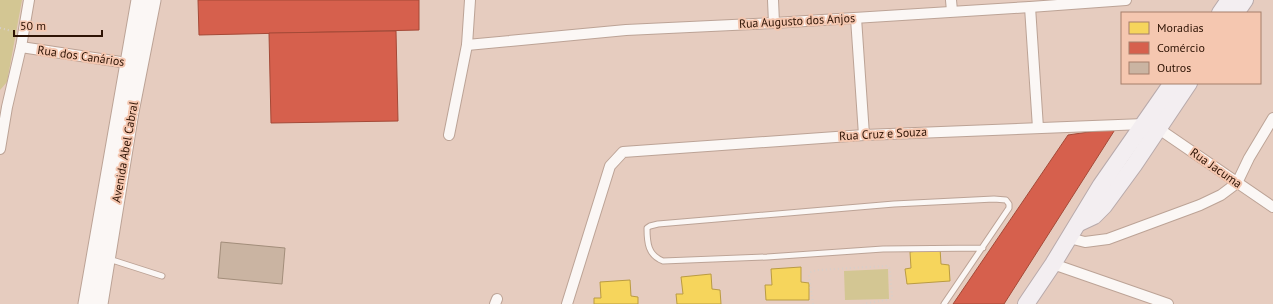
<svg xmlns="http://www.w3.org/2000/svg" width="1273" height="304" viewBox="0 0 1273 304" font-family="'PT Sans',sans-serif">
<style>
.green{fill:#d3c693}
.homes{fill:#f6d55c;stroke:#ba9b42}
.shops{fill:#d6604d;stroke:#a44937}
.building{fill:#cab4a2;stroke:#a28d7a}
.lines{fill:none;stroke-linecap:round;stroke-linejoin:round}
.lane-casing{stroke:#bca396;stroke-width:7}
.street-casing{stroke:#bca396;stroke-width:12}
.secondary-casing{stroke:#bca396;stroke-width:17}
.primary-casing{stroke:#b8aaab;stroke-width:18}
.path{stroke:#d7cfca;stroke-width:2;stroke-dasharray:1 3;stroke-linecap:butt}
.lane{stroke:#fbf7f5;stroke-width:5}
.street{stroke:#fbf7f5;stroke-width:10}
.secondary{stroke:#fbf7f5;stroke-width:15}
.primary{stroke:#f3eef1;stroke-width:16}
.labels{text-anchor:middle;stroke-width:4;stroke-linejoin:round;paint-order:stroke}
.street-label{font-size:12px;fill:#2e1304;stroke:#f5c7b0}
</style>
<rect width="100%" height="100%" fill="#e6ccbf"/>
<!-- green -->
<g class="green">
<path d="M0,0H22L7,82L0,90Z"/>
<path d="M888,269L889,299L845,300L844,271Z"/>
</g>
<!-- homes -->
<g class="homes">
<path d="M940,248L941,264L949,265L950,281L907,284L905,269L911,268L910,252Z"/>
<path d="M801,267V282L809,283V300H766L765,285H772L771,269Z"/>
<path d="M711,274L712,289L720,290L721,304H677L676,294H683L681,277Z"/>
<path d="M630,280L631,296L638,297V304H594V298H601L600,282Z"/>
</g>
<!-- shops -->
<g class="shops">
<path d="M198,0H419V30L199,35Z"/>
<path d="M396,31L398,121L271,123L269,33Z"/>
<path d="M1116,128L1004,304H953L1068,135Z"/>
</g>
<!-- building -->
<path class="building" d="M221,242L285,248L282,284L218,278Z"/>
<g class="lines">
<!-- lane casing -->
<g class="lane-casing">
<g id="lane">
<path d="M109,259L162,276"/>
<path d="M944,304L1009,208V204L1006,200L994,199L894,204L658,224L650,226L647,228C647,243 648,255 663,261L767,257L883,249L983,248"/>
</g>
</g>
<!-- street casing -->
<g class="street-casing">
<g id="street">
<path d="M773,0L774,23"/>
<path d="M951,0L952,11"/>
<path d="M1030,7L1038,128"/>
<path d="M856,18L864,135"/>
<path d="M467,45L626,30L774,23L1030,7L1126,0"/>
<path d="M21,47L134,64"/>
<path d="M1159,129L1273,207"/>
<path d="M449,135L467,45L470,0"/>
<path d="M0,149L7,107L21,47L29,0"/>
<path d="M1069,238L1085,242L1108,239L1200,205L1221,195L1237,183L1249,158L1273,118"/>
<path d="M1053,264L1168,304"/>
<path d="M495,304L497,299"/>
<path d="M567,304L610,166L623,152L864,135L1144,124"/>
</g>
</g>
<!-- secondary casing -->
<g class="secondary-casing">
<g id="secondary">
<path d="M86,304L139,0"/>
<path d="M100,304L131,112L153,0"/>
</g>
</g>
<!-- primary casing -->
<g class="primary-casing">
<g id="primary">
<path d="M1220,13L1229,0"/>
<path d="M1236,13L1245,0"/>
<path d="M1079,223L1094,216L1104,206L1134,165L1189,83"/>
<path d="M1026,304L1053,264L1101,185L1172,83"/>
</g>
</g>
<!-- path -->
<g class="path">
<path d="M0,28L12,31"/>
<path d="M813,304L809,276L811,272L817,270L886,266L889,267L890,271L892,297L891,299L863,304"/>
</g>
<!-- lane -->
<use href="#lane" class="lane"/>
<!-- street -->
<use href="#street" class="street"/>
<!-- secondary -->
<use href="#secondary" class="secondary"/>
<!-- primary -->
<use href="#primary" class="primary"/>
</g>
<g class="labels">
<!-- street labels -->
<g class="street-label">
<text transform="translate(797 21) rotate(-3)" y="4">Rua Augusto dos Anjos</text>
<text transform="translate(81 56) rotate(8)" y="4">Rua dos Canários</text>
<text transform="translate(883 134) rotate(-3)" y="4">Rua Cruz e Souza</text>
<text transform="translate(125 152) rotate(-80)" y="4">Avenida Abel Cabral</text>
<text transform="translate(1216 168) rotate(35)" y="4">Rua Jacuma</text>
</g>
</g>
<!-- legend -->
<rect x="1121" y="12" width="140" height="72" fill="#f5c7b0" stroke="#a57f6b"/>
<rect x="1129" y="22" width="20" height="12" fill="#f6d55c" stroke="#a57f6b"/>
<text x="1157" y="32" font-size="12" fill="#2e1304">Moradias</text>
<rect x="1129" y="42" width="20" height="12" fill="#d6604d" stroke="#a57f6b"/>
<text x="1157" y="52" font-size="12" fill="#2e1304">Comércio</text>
<rect x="1129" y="62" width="20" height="12" fill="#cab4a2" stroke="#a57f6b"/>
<text x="1157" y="72" font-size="12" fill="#2e1304">Outros</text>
<!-- scale -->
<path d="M14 30v6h88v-6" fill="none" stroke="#2e1304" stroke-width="2"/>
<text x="20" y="30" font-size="12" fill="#2e1304" stroke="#f5c7b0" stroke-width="3" paint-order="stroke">50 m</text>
</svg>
